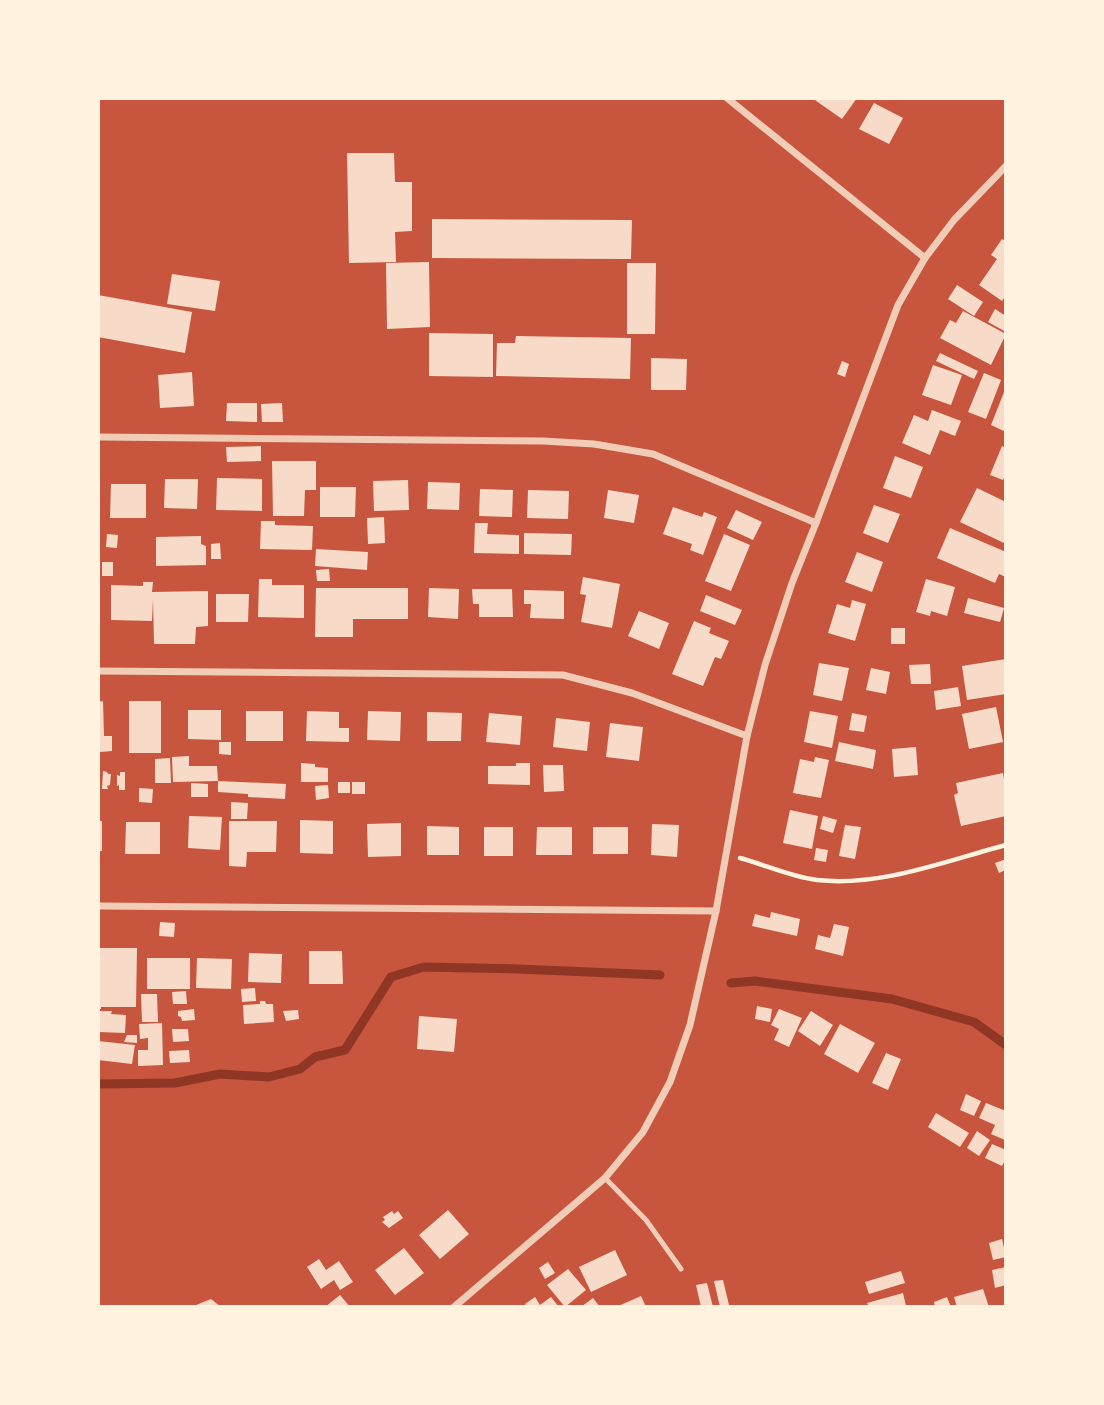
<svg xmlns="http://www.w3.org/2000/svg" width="1104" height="1405" viewBox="0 0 1104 1405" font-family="Spectral,serif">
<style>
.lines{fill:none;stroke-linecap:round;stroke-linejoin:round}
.stream{stroke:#8f3625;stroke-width:9}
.building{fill:#f7dbc8}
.path{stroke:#fff3e0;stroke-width:4.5}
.service{stroke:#f1ccb7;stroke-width:5}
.minor{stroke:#f1ccb7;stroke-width:7}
</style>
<rect width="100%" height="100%" fill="#c8553d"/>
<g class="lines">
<!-- stream -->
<g class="stream">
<path d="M731,983L755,981L892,999L974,1022L1006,1045"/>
<path d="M98,1084L175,1083L220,1074L269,1077L300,1069L315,1057L345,1050L391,977L424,967L518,969L660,975"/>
</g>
</g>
<!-- building -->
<g class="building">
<path d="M812,98H857L842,119Z"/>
<path d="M874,103L903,118L889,144L859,129Z"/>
<path d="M347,153H394L395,182H412V231L395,232L396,262L349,263Z"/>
<path d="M432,219L632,220L631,259L432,258Z"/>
<path d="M1002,239L1006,242V295L1002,301L979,285L997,259L991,255Z"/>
<path d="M429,262L430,327L387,329L386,263Z"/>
<path d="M627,263H656L655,334H627Z"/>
<path d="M172,274L220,281L215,311L167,304Z"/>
<path d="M957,285L983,302L974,316L948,299Z"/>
<path d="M98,295L192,312L185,353L98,337Z"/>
<path d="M995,309L1006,316V332L988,322Z"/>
<path d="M963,311L1006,334L991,365L940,338L950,320L956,323Z"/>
<path d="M429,333L493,334V377L429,376Z"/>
<path d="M516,336L631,338L630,379L496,376L497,343H515Z"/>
<path d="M940,353L978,371L974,379L936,361Z"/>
<path d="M651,358L687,359L686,390H651Z"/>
<path d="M842,361L849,364L845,377L837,374Z"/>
<path d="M933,365L962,375L951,405L922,395Z"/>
<path d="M192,372L194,406L160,408L158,375Z"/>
<path d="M984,373L1001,380L986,419L968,412Z"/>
<path d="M1006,387V432L991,425Z"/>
<path d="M227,403H257V422L226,421Z"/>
<path d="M282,403L283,422H262L261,404Z"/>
<path d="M932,410L961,421L955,436L940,430L930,455L902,443L914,415L928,421Z"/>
<path d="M261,446V461L227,462L226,447Z"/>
<path d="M1002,446L1006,448V473L1003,480L990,475Z"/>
<path d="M895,456L923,467L911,498L883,488Z"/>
<path d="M272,461H316V490H305L304,516H273Z"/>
<path d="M217,478L262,479V511L216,510Z"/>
<path d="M165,479H198L197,509L164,508Z"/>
<path d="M408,480L409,510L374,511L373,481Z"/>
<path d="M428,482L460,483L459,510L427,509Z"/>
<path d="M111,484H146V518H110Z"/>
<path d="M320,487H356L355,517H320Z"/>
<path d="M977,488L1006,502V544L960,522Z"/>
<path d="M480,489L513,490L512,517L479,516Z"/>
<path d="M528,490L569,491L568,519L527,518Z"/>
<path d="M608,490L639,495L634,523L604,518Z"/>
<path d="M874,505L900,514L888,543L863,533Z"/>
<path d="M673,507L702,517L704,512L717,517L703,555L690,550L692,544L663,534Z"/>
<path d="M736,510L762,522L753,540L727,528Z"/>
<path d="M384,517L385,543L368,544L367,518Z"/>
<path d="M261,521H275V525L313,526L312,550L260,549Z"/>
<path d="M475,523H488L487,534L519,535V554L474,553Z"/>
<path d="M950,528L1006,552V577L999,574L995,583L937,558Z"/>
<path d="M524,533L572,534L571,555L524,554Z"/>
<path d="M107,534L118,535L117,548L106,547Z"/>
<path d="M724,534L750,545L731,591L705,581Z"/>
<path d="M201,536V544L206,546V565L156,566V537Z"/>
<path d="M220,543L221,559H211V544Z"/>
<path d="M316,549L368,552L367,570L315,566Z"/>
<path d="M857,552L883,562L872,592L845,582Z"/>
<rect x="102" y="562" width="11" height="14"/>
<path d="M329,569L330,581H317L316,570Z"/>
<path d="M583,577L620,584L612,628L581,622L586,595L580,594Z"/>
<path d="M259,579H272V585H304V618L258,617Z"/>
<path d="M926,579L955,587L947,616L931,611L930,616L916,612Z"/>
<path d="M143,582H153L152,592L208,591V626L196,627L195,644H154L153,599L152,621L111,620V585L143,586Z"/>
<path d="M316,588H408V619H353V637H315Z"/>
<path d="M429,588L459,589L458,619L428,617Z"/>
<path d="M472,589H512L513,617H479V604H473Z"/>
<path d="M524,590L564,591V619L530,618L531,604H524Z"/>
<path d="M216,594H249L248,622H216Z"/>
<path d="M706,595L742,610L735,625L700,611Z"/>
<path d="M968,598L1004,608L1000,622L964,613Z"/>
<path d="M852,600L866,604L855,641L828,633L837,604L850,608Z"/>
<path d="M639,611L669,623L659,649L628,636Z"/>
<path d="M694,621L711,628L709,633L729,641L721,659L715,657L703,686L672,674Z"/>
<rect x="891" y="628" width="14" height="16"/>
<path d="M1006,659V694L967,700L962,666Z"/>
<path d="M819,663L849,668L842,701L813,695Z"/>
<path d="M930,664L931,684H911L909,665Z"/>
<path d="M871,668L890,672L886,694L866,690Z"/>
<path d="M958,687L961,706L936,710L934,691Z"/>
<path d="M103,701L104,736H112V751L100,752V737H98V702Z"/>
<rect x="129" y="701" width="32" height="52"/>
<path d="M996,707L1003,742L969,749L962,714Z"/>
<path d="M188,710H221V740L188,739Z"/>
<rect x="246" y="711" width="37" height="30"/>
<path d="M307,711L339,712V728H349V742L306,741Z"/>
<path d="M368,711L401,712L400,741L367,740Z"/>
<path d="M810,711L838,716L832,748L804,742Z"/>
<path d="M427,712L462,713L461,741H427Z"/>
<path d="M489,713L522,716L520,745L486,742Z"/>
<path d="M852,713L867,716L864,732L849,730Z"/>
<path d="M556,718L590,722L587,751L553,747Z"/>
<path d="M610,723L643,727L639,761L606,757Z"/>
<path d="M219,742H231V755L219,754Z"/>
<path d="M839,742L876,750L873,769L835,761Z"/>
<path d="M916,747L918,775L894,777L892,749Z"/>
<path d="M189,756V766H217L218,781L173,782L172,757Z"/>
<path d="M815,757L829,760L821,798L793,793L800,759L814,762Z"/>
<path d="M170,758L171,783H155V759Z"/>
<path d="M301,763L315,764V767L328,768V782H301Z"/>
<path d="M516,763H530V785L488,784V766H516Z"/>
<path d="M543,765H563L564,791L544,792Z"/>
<path d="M103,771L107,772L108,774H111L110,785L107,786L108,789H102Z"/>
<path d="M120,772H125V790H119V785L117,786V775L120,776Z"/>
<path d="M1003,773L1006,790V816L961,826L954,795L958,793L956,783Z"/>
<path d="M218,781L286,784L285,799L248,797V794L218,792Z"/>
<rect x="338" y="782" width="12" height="11"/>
<rect x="352" y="782" width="13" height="12"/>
<path d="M191,783L208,784V797H191Z"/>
<path d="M328,785L329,798L316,800L315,786Z"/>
<path d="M139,788L153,789L152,803L139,802Z"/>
<path d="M231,802L248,803L247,819H231Z"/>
<path d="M790,810L818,816L812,849L783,843Z"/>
<path d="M189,816L222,817L220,850L188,848Z"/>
<path d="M823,816L837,820L833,833L820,829Z"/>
<path d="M300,820L333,821V854L300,853Z"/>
<rect x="98" y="821" width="4" height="30"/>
<path d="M229,821H277L276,852H247L246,867L229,866Z"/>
<path d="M126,822H160V854H125Z"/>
<path d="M401,823V856L368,857L367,824Z"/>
<path d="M652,824L679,825L677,857L651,855Z"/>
<path d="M845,825L861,827L855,859L839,856Z"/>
<path d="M427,826L459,827V855H427Z"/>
<rect x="484" y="827" width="29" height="29"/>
<path d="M537,827H572V855H536Z"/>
<rect x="593" y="827" width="35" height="27"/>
<path d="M816,848L828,850L826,862L814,860Z"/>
<path d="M1006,859V870L999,873L995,863Z"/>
<path d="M771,912L800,919L797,936L752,926L755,914L770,918Z"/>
<path d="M160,922L175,923L174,937L159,936Z"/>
<path d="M834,924L849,927L843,956L815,949L818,935L830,938Z"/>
<path d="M98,948H137L136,1007H101V1009H98Z"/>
<path d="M309,951H342L343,984H309Z"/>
<path d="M249,953L282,954L281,983L248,982Z"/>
<rect x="147" y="958" width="43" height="31"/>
<path d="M197,958L232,959L231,989L196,988Z"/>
<path d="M255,988L256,1001L242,1002L241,989Z"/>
<path d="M186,991L187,1004H173L172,992Z"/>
<path d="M141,994H157L158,1022H142Z"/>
<path d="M260,1001H265L266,1004H273L274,1022L244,1024L243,1005L260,1004Z"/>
<path d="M757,1006L772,1009L770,1022L755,1019Z"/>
<path d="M194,1009L195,1020L182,1021L181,1017L178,1016V1011Z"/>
<path d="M779,1009L802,1018L789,1047L774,1040L779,1029L771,1025Z"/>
<path d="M298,1010L299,1019L286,1021L283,1011Z"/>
<path d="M98,1011H112L111,1014L126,1015L125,1033L98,1032Z"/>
<path d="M811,1011L833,1025L820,1046L798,1031Z"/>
<path d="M419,1016L457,1019L454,1052L417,1049Z"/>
<path d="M162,1023L163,1065L138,1066V1050H148V1038L140,1039L139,1024Z"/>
<path d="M840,1024L875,1043L858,1073L824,1054Z"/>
<path d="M172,1029H188L189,1041L173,1042Z"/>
<path d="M127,1035H137V1043L124,1042Z"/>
<path d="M98,1041L135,1045L132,1064L98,1060Z"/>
<path d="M189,1050L190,1062L170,1063L169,1051Z"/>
<path d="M886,1053L901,1059L888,1090L872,1083Z"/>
<path d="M966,1094L981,1101L974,1116L960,1110Z"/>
<path d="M986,1103L1006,1111L1005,1140L991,1134L995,1125L979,1118Z"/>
<path d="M936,1113L969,1133L960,1147L928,1127Z"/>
<path d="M977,1131L990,1140L979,1156L967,1148Z"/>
<path d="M992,1144L1006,1150V1158L1002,1166L985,1158Z"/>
<path d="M448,1210L469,1234L440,1259L419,1235Z"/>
<path d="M392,1211L394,1214L398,1211L403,1218L389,1228L382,1222L385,1220L383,1217Z"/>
<path d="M1002,1239L1006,1257L993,1260L989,1243Z"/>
<path d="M404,1248L424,1273L395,1295L375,1270Z"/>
<path d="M615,1250L627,1275L591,1292L579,1267Z"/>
<path d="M319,1259L326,1270L339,1261L353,1282L340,1290L334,1280L321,1289L307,1267Z"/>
<path d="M548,1262L555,1273L545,1279L539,1268Z"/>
<path d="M1006,1267V1285L995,1288L992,1270Z"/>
<path d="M568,1269L586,1290L565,1307L547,1285Z"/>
<path d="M901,1271L905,1283L869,1294L865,1282Z"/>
<path d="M723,1280L729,1305L720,1307L714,1281Z"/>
<path d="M707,1283L713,1307H701L696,1285Z"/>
<path d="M983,1289L989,1307H957L954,1297Z"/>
<path d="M903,1293L906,1306L869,1307L867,1303Z"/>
<path d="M340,1295L350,1307H325Z"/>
<path d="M641,1296L646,1307H616Z"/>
<path d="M535,1297L540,1305L551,1297L559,1307H526L525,1304Z"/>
<path d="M947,1297L951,1307H935L934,1302Z"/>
<path d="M593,1298L600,1307H581Z"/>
<path d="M211,1299L221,1307H191Z"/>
</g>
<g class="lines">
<!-- path -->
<path class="path" d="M740,858C766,865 791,877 817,880C881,887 945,861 1006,845"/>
<!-- service -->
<path class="service" d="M605,1178L646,1220L681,1269"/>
<!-- minor -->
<g class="minor">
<path d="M727,98L925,258"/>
<path d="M98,437L543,441L594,444L653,454L816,523"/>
<path d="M98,671L563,675L632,693L747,736"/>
<path d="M98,906L716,911"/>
<path d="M454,1307L605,1178L643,1132L670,1082L690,1025L716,911L747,736L765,665L792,583L816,523L898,305L925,258L954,220L1006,166"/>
</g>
</g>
<!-- border -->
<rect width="1104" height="1405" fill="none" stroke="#fff3e0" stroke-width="200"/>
</svg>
